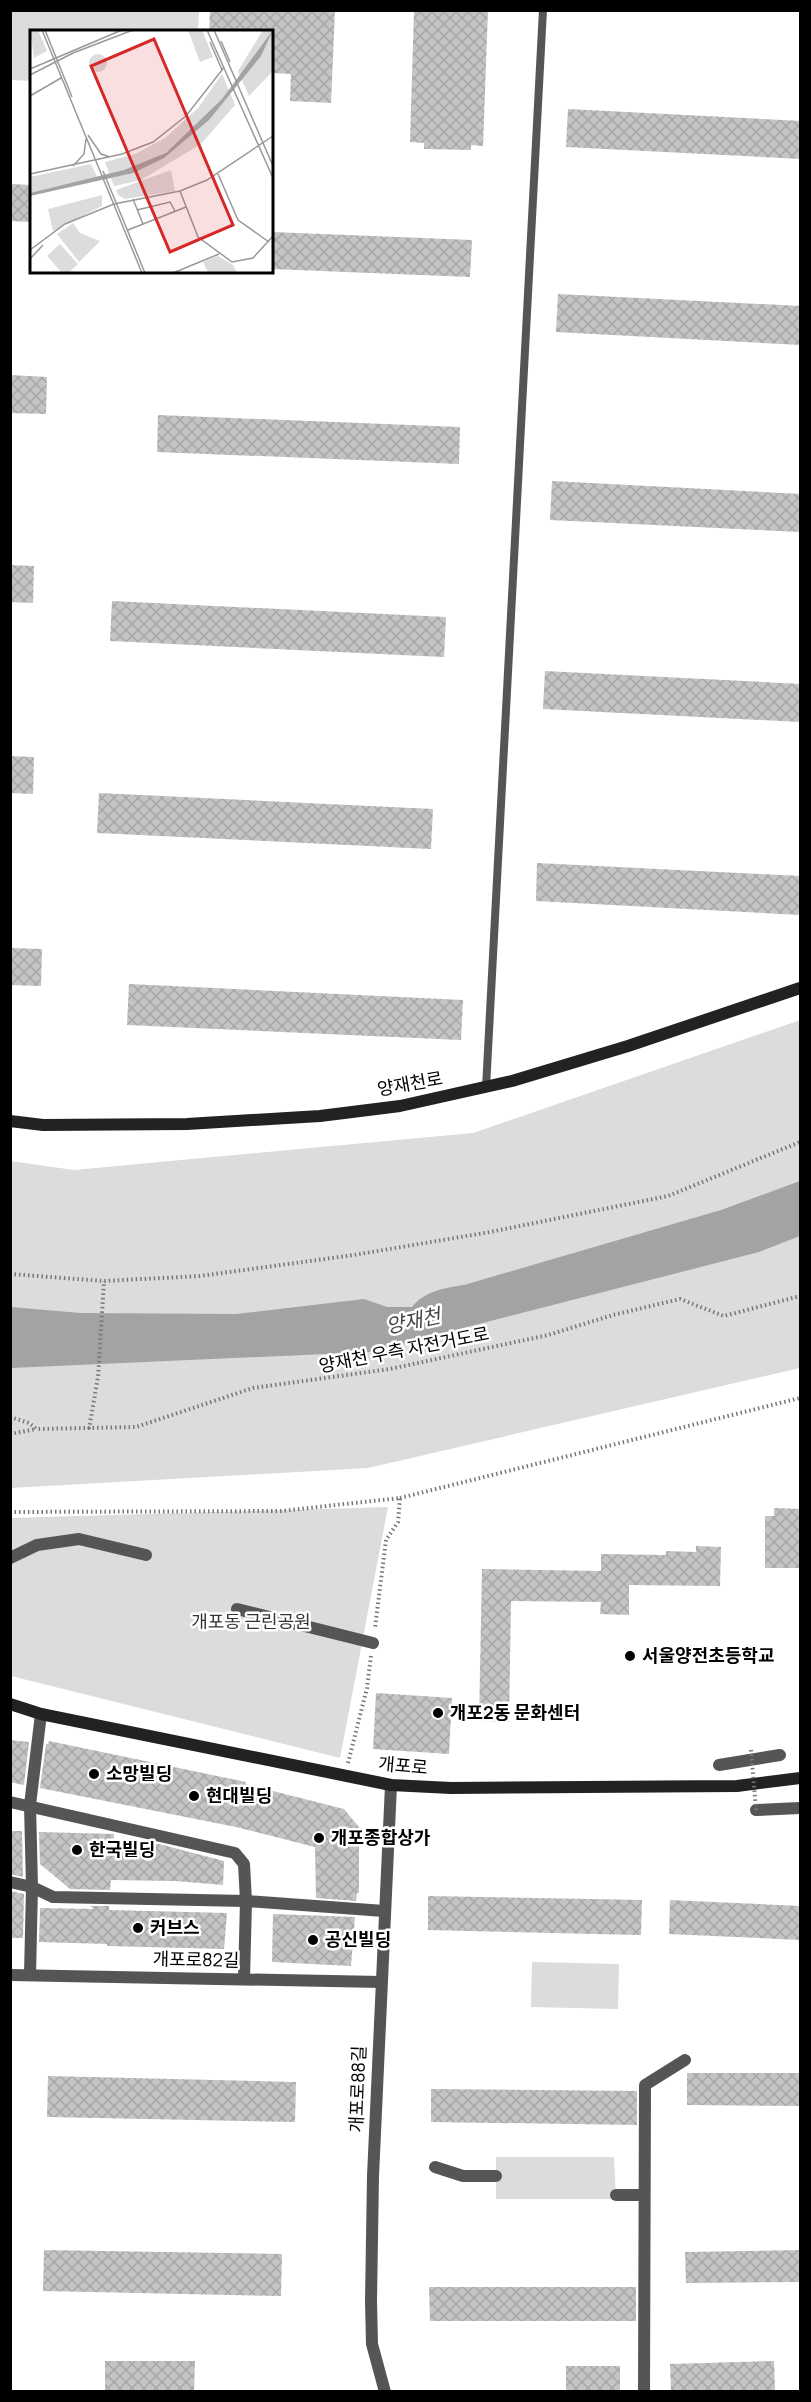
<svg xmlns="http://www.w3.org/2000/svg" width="811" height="2402" viewBox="0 0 811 2402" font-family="Manrope,'Noto Sans KR',sans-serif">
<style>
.green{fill:#dcdcdc}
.water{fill:#a3a3a3}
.building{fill:url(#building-cross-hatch)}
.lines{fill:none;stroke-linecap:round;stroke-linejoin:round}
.path{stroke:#777;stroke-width:4;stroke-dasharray:1.5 3;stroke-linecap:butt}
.lane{stroke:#555;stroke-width:8}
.street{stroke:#555;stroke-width:12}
.secondary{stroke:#222;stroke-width:12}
.path-bridge{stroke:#777;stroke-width:4;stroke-dasharray:1.5 3;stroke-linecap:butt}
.poi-dot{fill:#000;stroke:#fff;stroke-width:2}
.labels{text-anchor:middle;stroke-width:5;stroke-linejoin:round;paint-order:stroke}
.street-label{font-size:18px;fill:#000;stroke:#fff}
.park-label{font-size:18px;fill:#333;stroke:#fff}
.poi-label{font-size:18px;font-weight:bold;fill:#000;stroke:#fff;text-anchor:start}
.water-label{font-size:20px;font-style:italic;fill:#444;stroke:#fff}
.inset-road{fill:none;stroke:#999;stroke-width:1.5}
.view{fill:#d62828;fill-opacity:0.15;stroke:#d62828;stroke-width:3}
.inset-edge{fill:none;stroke:#000;stroke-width:3}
</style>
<defs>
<pattern id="building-cross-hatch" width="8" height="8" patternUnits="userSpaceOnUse" patternTransform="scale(1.5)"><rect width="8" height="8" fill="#c4c4c4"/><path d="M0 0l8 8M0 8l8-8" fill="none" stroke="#a7a7a7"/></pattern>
</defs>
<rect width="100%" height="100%" fill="#fff"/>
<!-- green -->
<g class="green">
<path d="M10,11H199L198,31L32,32L31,81L11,80Z"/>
<path d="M800,1020V1368L368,1468L11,1488L10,1161L74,1170L473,1133Z"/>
<path d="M388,1507L340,1758L11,1676L10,1518Z"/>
<path d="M532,1962L619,1964L618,2009L531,2007Z"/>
<path d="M496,2157H614L616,2199H496Z"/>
</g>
<!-- water -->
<path class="water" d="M800,1181V1236L759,1252L370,1352L11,1368V1307L80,1313L236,1314L364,1299L387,1307H412C425,1291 444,1288 464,1285L721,1210Z"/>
<!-- building -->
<g class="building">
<path d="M210,10H335L331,103L290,101L291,74L272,73V32H209Z"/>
<path d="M414,10H488L483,146L471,145V150L424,149V143L410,142Z"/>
<path d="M568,109L801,121V159L566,147Z"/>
<path d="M10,184L32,185V222L10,221Z"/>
<path d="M272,232L472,240L470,277L272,269Z"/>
<path d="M558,294L801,306V345L556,332Z"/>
<path d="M10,375L47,377L46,414L10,413Z"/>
<path d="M158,415L460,427L459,464L157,452Z"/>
<path d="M552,481L801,494V532L550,520Z"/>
<path d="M10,565L34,566L33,603L10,602Z"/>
<path d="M112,601L446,617L444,657L110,641Z"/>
<path d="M545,671L801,684V722L543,709Z"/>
<path d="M10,756L34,757L33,794L10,793Z"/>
<path d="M99,793L433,809L431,849L97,833Z"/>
<path d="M537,863L801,876V915L536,901Z"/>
<path d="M10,948L42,949L41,986L10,985Z"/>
<path d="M129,984L463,1000L461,1040L127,1025Z"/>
<path d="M774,1508L801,1509V1568H765V1516H774Z"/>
<path d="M696,1546L721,1547L720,1586L629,1585V1615L600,1614L601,1602L511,1601L509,1722L479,1721L482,1569L601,1571V1554L666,1555V1551L696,1552Z"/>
<path d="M376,1693L452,1698L449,1754L373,1749Z"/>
<path d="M10,1740L29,1742L24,1785L10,1782Z"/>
<path d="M49,1741L246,1782L245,1784L344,1809L359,1827V1893H357L356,1901L316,1898L315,1847L236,1827L40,1788L46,1744H48Z"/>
<path d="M10,1831H22L23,1877L10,1874Z"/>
<path d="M39,1832L114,1834V1843L159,1844L224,1861L223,1885L175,1881L111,1880L110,1890L70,1889L40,1864Z"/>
<path d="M10,1891L24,1894L23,1938H10Z"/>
<path d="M428,1896L642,1900L641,1935L428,1930Z"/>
<path d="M670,1900L801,1906V1940L669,1934Z"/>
<path d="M90,1906H109V1910L227,1913L224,1949L107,1946V1944L39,1942L40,1908L94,1909Z"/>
<path d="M273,1914L355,1917L351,1966L272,1962Z"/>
<path d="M687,2073H801V2106L687,2105Z"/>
<path d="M48,2076L296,2082L295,2122L47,2117Z"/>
<path d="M431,2089L637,2091V2125L431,2122Z"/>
<path d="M44,2250L282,2254L281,2296L43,2291Z"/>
<path d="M801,2250V2282L686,2283L685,2252Z"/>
<path d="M429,2287H636V2321H430Z"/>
<path d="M105,2361H195L194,2391L105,2390Z"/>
<path d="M774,2361L775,2391H671L670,2364Z"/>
<rect x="566" y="2366" width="54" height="25"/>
</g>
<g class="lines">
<!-- path -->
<g class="path">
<path d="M10,1274L104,1281L200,1276L354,1255L490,1232L668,1196L800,1142"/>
<path d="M10,1417L29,1423L37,1429L136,1427L253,1388L390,1369L548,1335L613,1315L680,1299L724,1316L800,1296"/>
<path d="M89,1429L98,1377L104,1281"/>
<path d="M10,1434L36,1429"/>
<path d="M400,1498L800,1398"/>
<path d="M10,1512L281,1511L400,1498L398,1522L386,1540L375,1628"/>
<path d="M348,1763L367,1688L371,1656"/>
</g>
<!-- lane -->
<path class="lane" d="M486,1088L543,10"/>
<!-- street -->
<g class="street">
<path d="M10,1558L37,1545L79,1539L146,1555"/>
<path d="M237,1609L373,1643"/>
<path d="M719,1765L780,1755"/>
<path d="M10,1802L235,1853L244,1864L246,1901L244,1979"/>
<path d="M756,1810L800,1808"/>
<path d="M10,1882L32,1887L53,1897L246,1901L384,1911"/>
<path d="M10,1975L381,1982"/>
<path d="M30,1975L32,1887L30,1805L41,1714"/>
<path d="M435,2167L463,2176H496"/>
<path d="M616,2195H644"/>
<path d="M385,2392L372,2344L371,2301L373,2176L391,1785"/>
<path d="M644,2392L645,2085L685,2060"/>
</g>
<!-- secondary -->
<g class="secondary">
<path d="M10,1121L43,1125L187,1124L320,1116L400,1106L512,1081L628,1046L800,988"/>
<path d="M10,1704L41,1714L391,1785L451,1788L737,1786L800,1778"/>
</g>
<!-- path-bridge -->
<path class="path-bridge" d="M751,1750L756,1810"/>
</g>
<!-- markers -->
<g class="poi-dot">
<circle cx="630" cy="1656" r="6"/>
<circle cx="438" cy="1713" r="6"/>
<circle cx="94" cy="1774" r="6"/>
<circle cx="194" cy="1796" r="6"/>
<circle cx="319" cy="1838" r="6"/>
<circle cx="77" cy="1850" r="6"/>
<circle cx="138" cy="1928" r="6"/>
<circle cx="313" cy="1940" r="6"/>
</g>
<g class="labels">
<!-- street labels -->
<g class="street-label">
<text transform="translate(410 1084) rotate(-10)" y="6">양재천로</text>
<text transform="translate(404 1350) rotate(-11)" y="6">양재천 우측 자전거도로</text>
<text transform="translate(403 1766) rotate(5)" y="6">개포로</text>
<text transform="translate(196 1960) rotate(1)" y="6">개포로82길</text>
<text transform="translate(358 2089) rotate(-88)" y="6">개포로88길</text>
</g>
<!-- park labels -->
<g class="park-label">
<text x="251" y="1628">개포동 근린공원</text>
</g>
<!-- poi labels -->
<g class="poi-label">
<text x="642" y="1662">서울양전초등학교</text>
<text x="450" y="1719">개포2동 문화센터</text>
<text x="106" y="1780">소망빌딩</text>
<text x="206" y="1802">현대빌딩</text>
<text x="331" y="1844">개포종합상가</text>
<text x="89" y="1856">한국빌딩</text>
<text x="150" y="1934">커브스</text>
<text x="325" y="1946">공신빌딩</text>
</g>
<!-- water labels -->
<g class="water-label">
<text transform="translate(413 1321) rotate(-12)" y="7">양재천</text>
</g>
</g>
<!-- overview -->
<g transform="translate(30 30)">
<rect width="243" height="243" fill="#fff"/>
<path d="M0,0H8L17,21L4,28ZM158,0H172L183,27L170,32ZM233,0H243V41L219,66L208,41ZM59 33a9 9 0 1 1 18 0a9 9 0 1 1-18 0ZM192,44L205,75L171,114L111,150L84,156L75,132L105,124L135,108L168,78ZM61,134L68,148L0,163V147ZM141,140L145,161L95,169L88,165L86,160ZM72,165V176L23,201L18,179ZM43,193L50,203L70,211L49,232L27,204ZM30,214L48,234L38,243H32L17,226ZM188,226L203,235L207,243H178L173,232Z" fill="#dcdcdc"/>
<path d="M243,0L231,26L179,90L134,128L103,143L0,166V163L94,140L136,123L192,69Z" fill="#a3a3a3"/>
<path class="inset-road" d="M12,0L112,243M15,0L42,67M177,0L243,148M184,0L243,136M191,11L200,32M180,12L192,40L194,37M0,39L92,0M0,45L43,23L103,0M0,66L31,48M58,105L71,124L80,127M43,136L54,124L56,109M73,141L115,243M0,144L92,124L123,112L156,86L192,40M188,144L208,190L239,212M150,161L168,207L202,232L223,228L243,206M103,169L113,194M107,180L140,172L145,181M98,200L156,177M0,220L35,194L84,174L150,161L177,150L243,106M0,229L13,215M143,243L189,224"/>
<path class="view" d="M124,9L203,195L140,222L61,36Z"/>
<rect width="243" height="243" class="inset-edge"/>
</g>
<!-- border -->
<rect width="811" height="2402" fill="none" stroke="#000000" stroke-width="24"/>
</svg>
